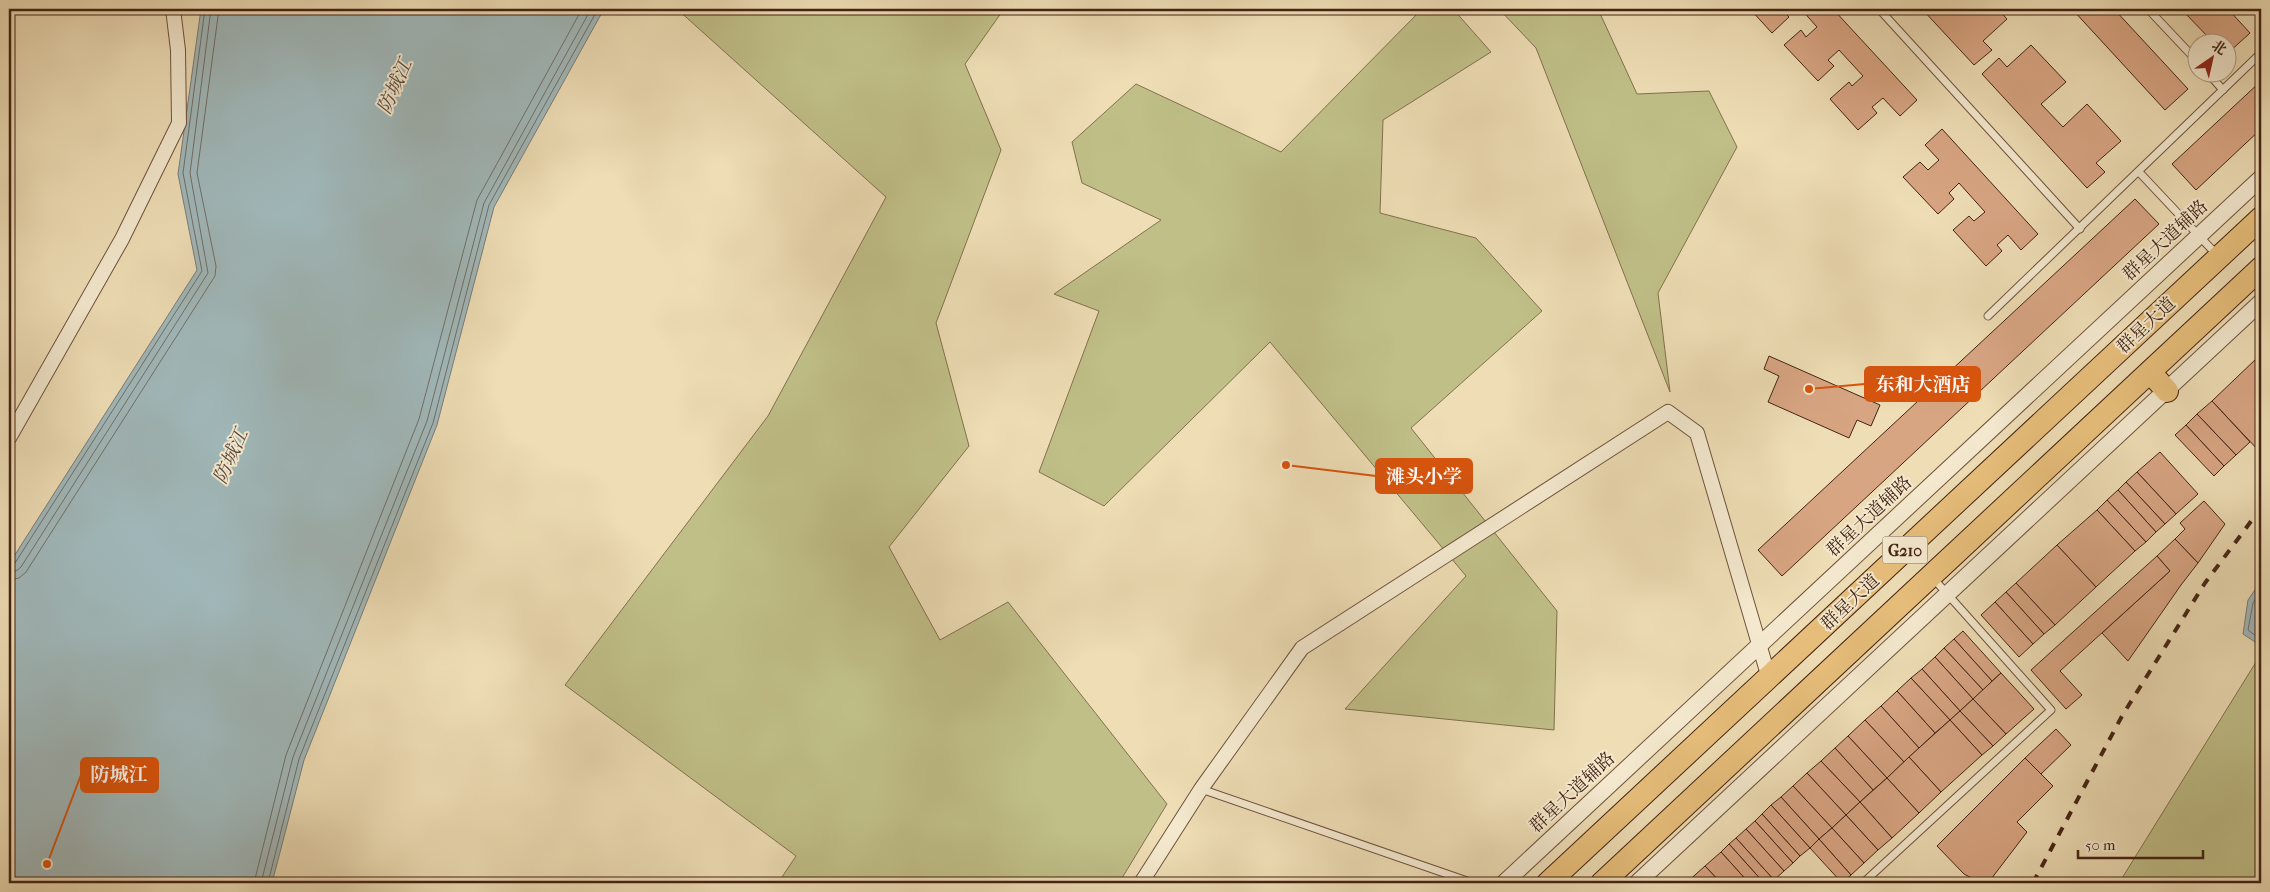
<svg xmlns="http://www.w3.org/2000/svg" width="2270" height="892" viewBox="0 0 2270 892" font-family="'IM FELL French Canon','Noto Serif SC',serif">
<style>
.green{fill:#c0bf88;stroke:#82714e}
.water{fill:#a0b8ba;stroke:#7b7c78}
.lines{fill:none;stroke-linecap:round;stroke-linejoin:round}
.shore{stroke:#726e67;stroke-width:1}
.building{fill:#d8a583;stroke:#442314}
.service-casing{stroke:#6e523c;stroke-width:9}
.minor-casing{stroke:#6e523c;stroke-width:16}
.tertiary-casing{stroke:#6e523c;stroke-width:18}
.trunk-casing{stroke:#442314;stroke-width:24}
.service{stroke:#f4e9cf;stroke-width:7}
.minor{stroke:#f4e9cf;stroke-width:14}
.tertiary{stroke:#f4e9cf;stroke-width:16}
.trunk{stroke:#e7be7a;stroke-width:22}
.rail{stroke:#442314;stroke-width:4;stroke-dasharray:9 9;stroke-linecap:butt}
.labels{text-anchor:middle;stroke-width:4;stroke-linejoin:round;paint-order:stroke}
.shield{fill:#f4e9cf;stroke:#795e4c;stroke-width:1}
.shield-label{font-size:16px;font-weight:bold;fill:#442314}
.street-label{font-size:18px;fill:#442314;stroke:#f4e9cf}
.water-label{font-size:19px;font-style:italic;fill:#5b483e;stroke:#f4e9cf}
.leader{fill:none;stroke:#d8540d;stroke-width:2}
.callout-dot{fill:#d8540d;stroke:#f4e9cf;stroke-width:2}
.callout{fill:#d8540d;stroke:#d8540d;stroke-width:2}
.callout-label{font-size:19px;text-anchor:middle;font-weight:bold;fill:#fff}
</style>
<rect width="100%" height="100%" fill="#eeddb5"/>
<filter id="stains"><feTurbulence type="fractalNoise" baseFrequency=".004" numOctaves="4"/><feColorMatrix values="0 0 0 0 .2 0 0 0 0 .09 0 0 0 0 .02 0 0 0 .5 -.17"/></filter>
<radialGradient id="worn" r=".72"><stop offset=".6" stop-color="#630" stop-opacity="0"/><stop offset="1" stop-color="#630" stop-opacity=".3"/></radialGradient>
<!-- green -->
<g class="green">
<path d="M677,9H1004L965,64L1001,150L936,323L969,446L889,547L940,640L1008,602L1167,804L1119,883H778L796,856L565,685L768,416L886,197Z"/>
<path d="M1422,9H1453L1491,52L1383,120L1380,213L1476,238L1542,311L1411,428L1557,611L1554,730L1345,709L1466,576L1270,342L1104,506L1039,472L1099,311L1054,294L1161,220L1082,183L1072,142L1136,84L1281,152Z"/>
<path d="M1499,9H1598L1637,94L1709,91L1737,147L1658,293L1670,392L1536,48Z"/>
<path d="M2261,654V883H2119Z"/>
</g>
<!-- water -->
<g class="water">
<path d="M201,9H604L494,207L437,425L304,760L272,883H9V564L197,270L178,174Z"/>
<path d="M2261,581V646L2243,634L2248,600Z"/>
</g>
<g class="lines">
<!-- shore -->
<g class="shore">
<path d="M9,566L15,563L202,271L183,173L205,9"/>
<path d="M9,572L16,571L21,567L208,273L190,173L211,9"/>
<path d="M9,580L19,578L26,572L215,276L216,266L197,173L219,9"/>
<path d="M2261,590L2253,603L2248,630L2261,640"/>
<path d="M254,883L286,755L419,419L477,200L582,9"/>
<path d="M261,883L293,757L427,421L484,203L591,9"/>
<path d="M268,883L299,759L433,423L489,205L598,9"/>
</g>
</g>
<!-- building -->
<g class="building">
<path d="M1750,9H1785L1783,11L1789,17L1772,33Z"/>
<path d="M1801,9H1833L1917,100L1900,116L1883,98L1872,107L1877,113L1858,130L1830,99L1849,82L1852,86L1863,76L1839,50L1828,60L1834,66L1818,81L1784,45L1801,30L1806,37L1817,27Z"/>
<path d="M1922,9H1998L2007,19L1983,41L1992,50L1974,65Z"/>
<path d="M2072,9H2114L2188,89L2165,110Z"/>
<path d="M2181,9H2228L2250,33L2228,53V42H2213Z"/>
<path d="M2031,45L2066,82L2041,104L2063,127L2087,104L2121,141L2096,163L2105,172L2087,188L1982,74L1999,58L2007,67Z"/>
<path d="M2261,81V129L2196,190L2172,164Z"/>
<path d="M1942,129L2038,234L2021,250L2008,235L1997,245L2002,251L1986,266L1953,230L1969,216L1974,221L1985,212L1959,183L1949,193L1954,199L1938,214L1903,177L1920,162L1928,170L1939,160L1925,145Z"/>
<path d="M2135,199L2159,224L1782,576L1758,550Z"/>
<path d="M1769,356L1880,405L1871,426L1857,420L1849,438L1768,402L1779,376L1764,369Z"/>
<path d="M2257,358L2261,363V448L2259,451L2212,401Z"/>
<path d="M2212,401L2250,442L2236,455L2197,414Z"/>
<path d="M2197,414L2236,455L2224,466L2186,425Z"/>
<path d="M2186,425L2224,466L2214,476L2175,435Z"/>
<path d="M2160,452L2198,494L2176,514L2137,472Z"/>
<path d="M2137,472L2176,514L2165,524L2126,482Z"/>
<path d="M2126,482L2165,524L2156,532L2118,490Z"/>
<path d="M2118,490L2156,532L2146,542L2107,500Z"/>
<path d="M2107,500L2146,542L2135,551L2097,510Z"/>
<path d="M2204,501L2225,524L2198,563L2175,539L2185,529L2180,523Z"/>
<path d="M2097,510L2135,551L2096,587L2057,545Z"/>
<path d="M2175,539L2198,563L2181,585L2128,661L2102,633L2170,571L2157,556Z"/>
<path d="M2057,545L2096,587L2055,625L2016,583Z"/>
<path d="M2157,556L2170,571L2060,671L2082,695L2066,709L2031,670Z"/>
<path d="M2016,583L2055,625L2044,634L2006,592Z"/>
<path d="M2006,592L2044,634L2033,644L1995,602Z"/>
<path d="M1995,602L2033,644L2019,657L1981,615Z"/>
<path d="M1963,631L2001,673L1992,681L1954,639Z"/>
<path d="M1954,639L1992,681L1983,690L1944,648Z"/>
<path d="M1944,648L1983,690L1973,699L1935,657Z"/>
<path d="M1935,657L1973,699L1960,711L1922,669Z"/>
<path d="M1922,669L1960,711L1950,720L1911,678Z"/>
<path d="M2001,673L2034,709L2006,734L1973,699Z"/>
<path d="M1911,678L1950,720L1935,733L1897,691Z"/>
<path d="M1897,691L1935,733L1919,748L1881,706Z"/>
<path d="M1973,699L2006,734L1993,746L1960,711Z"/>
<path d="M1881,706L1919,748L1904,762L1865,720Z"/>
<path d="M1960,711L1993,746L1982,755L1950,720Z"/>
<path d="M1865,720L1904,762L1887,778L1848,736Z"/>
<path d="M1950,720L1982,755L1941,792L1909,757Z"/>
<path d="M2056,729L2071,745L2041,774L2025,758Z"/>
<path d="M1848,736L1887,778L1873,790L1835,748Z"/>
<path d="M1835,748L1873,790L1860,802L1821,761Z"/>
<path d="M1909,757L1941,792L1919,813L1887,778Z"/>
<path d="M2025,758L2053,786L2017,822L2027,832L1988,883H1981L1964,874L1937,846Z"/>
<path d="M1821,761L1860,802L1846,815L1807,773Z"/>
<path d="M1807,773L1846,815L1832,828L1793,786Z"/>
<path d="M1887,778L1919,813L1892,838L1860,802Z"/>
<path d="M1793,786L1832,828L1819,839L1781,797Z"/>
<path d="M1781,797L1819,839L1810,848L1771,805Z"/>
<path d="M1860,802L1892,838L1878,850L1846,815Z"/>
<path d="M1771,805L1810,848L1800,856L1762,814Z"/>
<path d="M1762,814L1800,856L1793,863L1755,821Z"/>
<path d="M1846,815L1878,850L1864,863L1832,828Z"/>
<path d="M1755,821L1793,863L1784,871L1746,829Z"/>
<path d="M1832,828L1864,863L1851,875L1819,839Z"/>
<path d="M1746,829L1784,871L1774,880L1736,838Z"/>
<path d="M1736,838L1774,880L1771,883H1764L1729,844Z"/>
<path d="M1819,839L1851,875L1842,883L1810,848Z"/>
<path d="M1729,844L1764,883H1749L1721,852Z"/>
<path d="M1721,852L1749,883H1721L1705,866Z"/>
<path d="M1705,866L1721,883H1686Z"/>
</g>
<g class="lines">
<!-- service casing -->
<g class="service-casing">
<g id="service">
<path d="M1879,9L2080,229"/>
<path d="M2148,9L2198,62"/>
<path d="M2207,72L2223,90"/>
<path d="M2139,172L2217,255"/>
<path d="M1988,316L2261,53"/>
<path d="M1201,789L1473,883"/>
<path d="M1863,883L2051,710L1933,578"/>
</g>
</g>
<!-- minor casing -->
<g class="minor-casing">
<g id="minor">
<path d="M9,438L122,239L179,123L178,50L173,9"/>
<path d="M1141,883L1201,789L1302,648L1668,412L1697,433L1769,678"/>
</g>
</g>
<!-- tertiary casing -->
<g class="tertiary-casing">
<g id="tertiary">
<path d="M1504,883L2261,178"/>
<path d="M1637,883L2261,302"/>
</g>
</g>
<!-- trunk casing -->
<g class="trunk-casing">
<g id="trunk">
<path d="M2150,372L2167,391"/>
<path d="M1548,883L2261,218"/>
<path d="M1602,883L2261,268"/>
</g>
</g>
<!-- service -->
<use href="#service" class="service"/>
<!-- minor -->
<use href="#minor" class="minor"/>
<!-- tertiary -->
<use href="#tertiary" class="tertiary"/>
<!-- trunk -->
<use href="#trunk" class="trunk"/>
<!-- rail -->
<path class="rail" d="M2033,883L2122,716L2205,583L2261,508"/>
</g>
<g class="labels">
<!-- shield labels -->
<rect class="shield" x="1882.5" y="536.5" width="45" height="27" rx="4"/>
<g class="shield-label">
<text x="1905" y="556">G210</text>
</g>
<!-- street labels -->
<g class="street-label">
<text transform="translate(2165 240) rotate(-43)" y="6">群星大道辅路</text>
<text transform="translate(2146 325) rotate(-43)" y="6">群星大道</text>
<text transform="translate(1869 516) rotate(-43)" y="6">群星大道辅路</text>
<text transform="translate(1850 602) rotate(-43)" y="6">群星大道</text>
<text transform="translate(1572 792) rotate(-43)" y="6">群星大道辅路</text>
</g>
<!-- water labels -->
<g class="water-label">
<text transform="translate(394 86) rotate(-66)" y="7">防城江</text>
<text transform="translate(230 456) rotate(-66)" y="7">防城江</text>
</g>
</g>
<!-- callouts -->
<path class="leader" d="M1809 389L1865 384M1286 465L1376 476M47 864L81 775"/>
<g class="callout-dot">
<circle cx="1809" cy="389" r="5"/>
<circle cx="1286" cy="465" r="5"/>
<circle cx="47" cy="864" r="5"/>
</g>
<g class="callout">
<rect x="1865" y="367" width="115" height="34" rx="5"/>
<rect x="1376" y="459" width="96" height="34" rx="5"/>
<rect x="81" y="758" width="77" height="34" rx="5"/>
</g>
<g class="callout-label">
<text x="1923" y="391">东和大酒店</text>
<text x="1424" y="483">滩头小学</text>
<text x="119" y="781">防城江</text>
</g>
<!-- margin -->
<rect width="2270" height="892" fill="none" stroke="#eeddb5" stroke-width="30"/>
<rect x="10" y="10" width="2250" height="872" fill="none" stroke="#442314" stroke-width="2.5"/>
<rect x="15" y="15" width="2240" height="862" fill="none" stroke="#442314"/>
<!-- north arrow -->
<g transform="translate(2212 58) rotate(34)"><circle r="24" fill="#f4e9cf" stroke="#ae9a84"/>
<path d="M0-4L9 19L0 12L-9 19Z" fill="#8f2418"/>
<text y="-8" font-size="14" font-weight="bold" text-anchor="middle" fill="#442314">北</text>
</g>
<!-- scale -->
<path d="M2078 850v8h125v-8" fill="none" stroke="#442314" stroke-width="2.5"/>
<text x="2085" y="850" font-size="15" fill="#442314" stroke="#f4e9cf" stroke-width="4" paint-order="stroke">50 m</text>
<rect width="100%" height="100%" filter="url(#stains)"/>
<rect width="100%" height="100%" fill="url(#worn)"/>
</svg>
